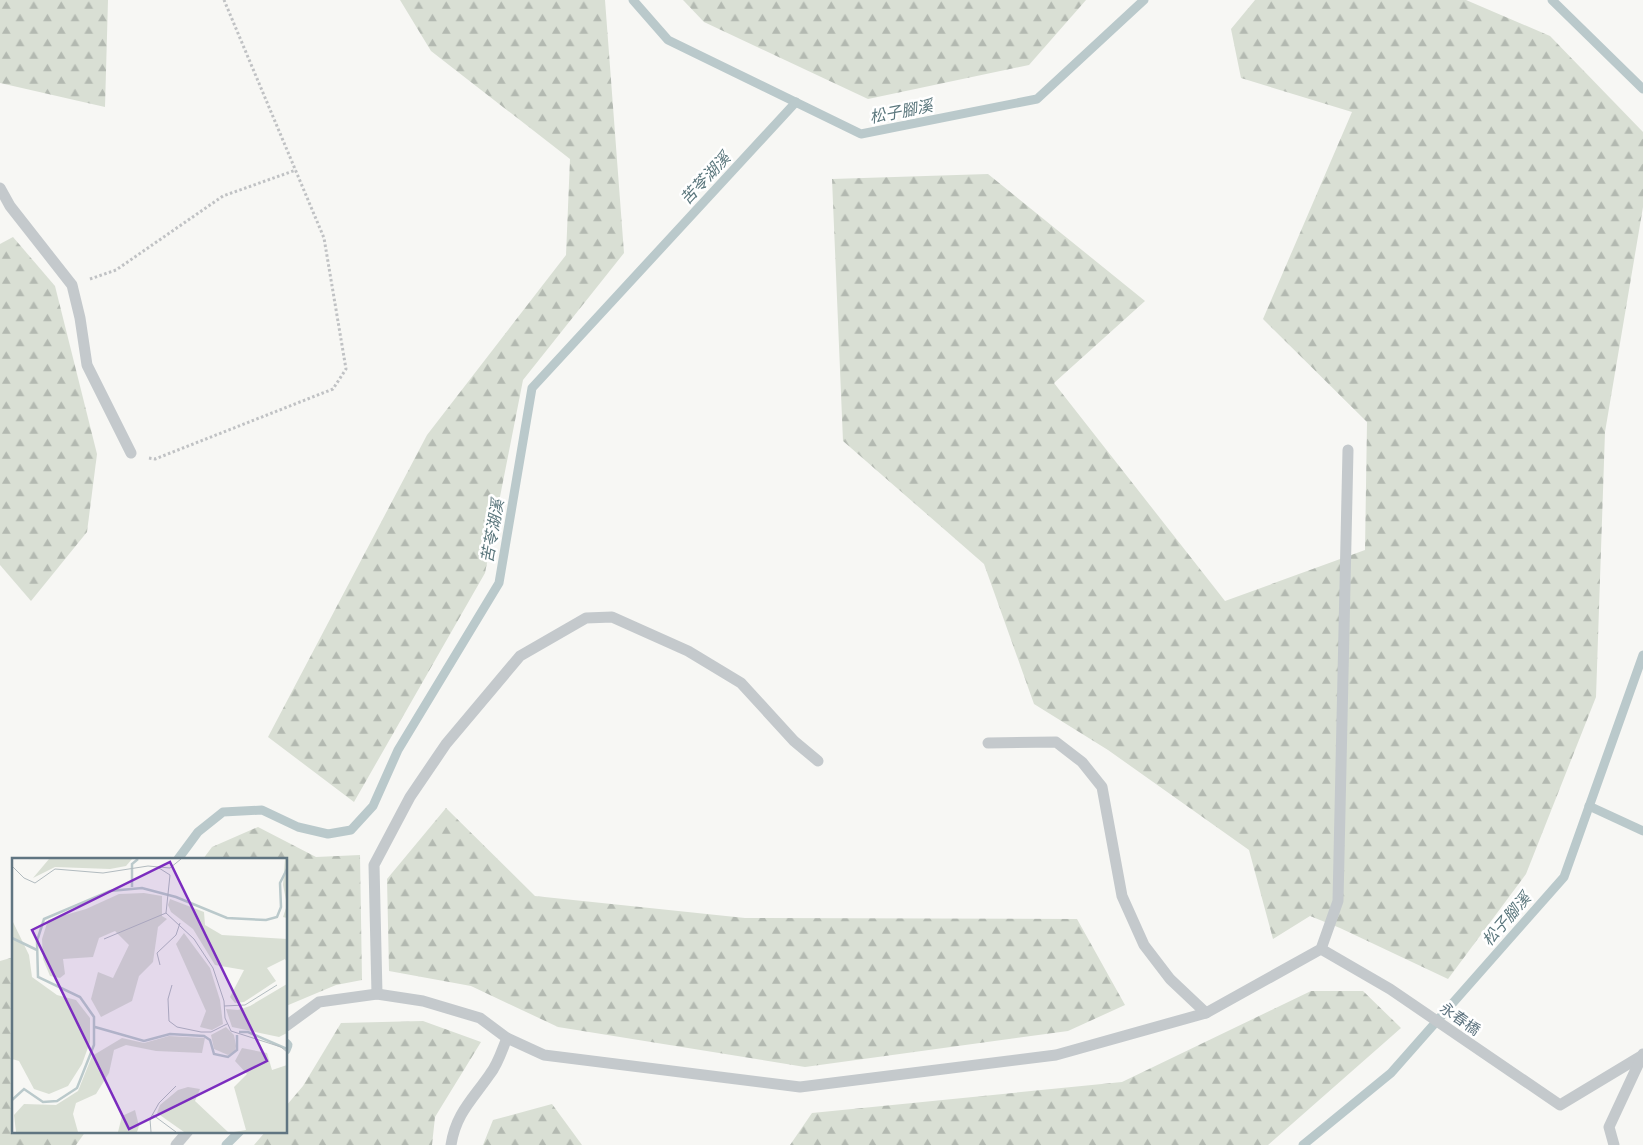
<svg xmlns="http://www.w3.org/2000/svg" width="1643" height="1145" viewBox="0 0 1643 1145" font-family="'Sofia Sans Condensed','Noto Sans TC',sans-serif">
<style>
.forest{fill:url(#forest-firs)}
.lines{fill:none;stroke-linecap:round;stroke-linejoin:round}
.stream{stroke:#bac9cb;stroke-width:9}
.path{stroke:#c0c2c4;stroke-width:3;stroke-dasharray:2.5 2.5;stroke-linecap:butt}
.service{stroke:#c4c9cc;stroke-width:11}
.labels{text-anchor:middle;stroke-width:5;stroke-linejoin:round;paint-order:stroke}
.street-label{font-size:15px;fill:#607581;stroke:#fff}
.water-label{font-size:16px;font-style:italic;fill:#5a767c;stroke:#fff}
.inset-river{fill:none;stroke:#bac9cb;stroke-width:2.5}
.inset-road{fill:none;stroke:#b2bbbf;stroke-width:1}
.view{fill:#7b2cbf;fill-opacity:0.15;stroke:#7b2cbf;stroke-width:2.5}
.inset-edge{fill:none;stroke:#607581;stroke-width:2.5}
</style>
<defs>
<pattern id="forest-firs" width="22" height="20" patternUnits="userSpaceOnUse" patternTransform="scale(1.25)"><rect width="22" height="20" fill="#d9dfd4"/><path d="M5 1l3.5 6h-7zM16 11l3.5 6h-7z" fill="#b3b9b1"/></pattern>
</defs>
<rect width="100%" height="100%" fill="#f7f7f4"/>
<!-- forest -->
<g class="forest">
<path d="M0,0H108L105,107L0,83Z"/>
<path d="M400,0H605L624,253L523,380L485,573L354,802L268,737L427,435L566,255L570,159L431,51Z"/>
<path d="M683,0H1086L1029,65L868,99L704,22Z"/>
<path d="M1255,0H1466L1550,36L1643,132V207L1605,432L1596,697L1526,874L1448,979L1340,928L1310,916L1273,939L1249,850L1108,750L1034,704L984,564L843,441L832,179L988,174L1145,301L1054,383L1225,601L1365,550L1367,422L1263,319L1352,112L1241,78L1231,29Z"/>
<path d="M13,237L55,286L97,454L87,532L31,601L0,565V244Z"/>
<path d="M446,808L535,896L745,918L1077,919L1125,1005L1068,1031L805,1067L558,1027L471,986L389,971L387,879Z"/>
<path d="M258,827L316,857L360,855L362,980L336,985L286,1006V859H203L212,847Z"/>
<path d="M14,957V1131H86L76,1145H0V961Z"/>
<path d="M1311,991H1363L1401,1028L1268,1145H790L812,1113L1122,1082Z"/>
<path d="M423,1021L481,1042L435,1117L432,1145H254L266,1131H286V1106L303,1086L341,1023Z"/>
<path d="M552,1104L582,1145H483L493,1120Z"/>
</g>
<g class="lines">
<!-- stream -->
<g class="stream">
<path d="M633,0L668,40L861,134L1037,99L1144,0"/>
<path d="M1552,0L1643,89"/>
<path d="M1589,806L1643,831"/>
<path d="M178,859L198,832L223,812L262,810L298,827L328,834L351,830L373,806L398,750L499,583L532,388L796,102"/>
<path d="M286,1043L288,1045L286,1050"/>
<path d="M226,1145L240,1131"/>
<path d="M1303,1145L1391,1073L1564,877L1643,655"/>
</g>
<!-- path -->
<g class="path">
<path d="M90,279L116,270L223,196L296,170"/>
<path d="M149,458L155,459L333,389L346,369L324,238L224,0"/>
</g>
<!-- service -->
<g class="service">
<path d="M0,188L10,206L72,285L80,318L87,365L131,453"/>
<path d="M988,743L1056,742L1082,762L1102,787L1122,896L1144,945L1170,979L1206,1013"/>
<path d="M1321,949L1390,989L1560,1105L1643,1055"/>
<path d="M377,994L374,865L410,797L446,744L520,656L586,618L612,617L688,651L741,683L794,741L818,761"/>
<path d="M286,1026L319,1002L377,994L423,1001L480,1018L507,1038L544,1055L800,1087L1056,1055L1206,1013L1321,949L1338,901L1348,450"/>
<path d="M176,1145L188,1131"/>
<path d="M451,1145C456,1113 473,1099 490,1074C498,1064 502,1050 507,1038"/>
<path d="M1614,1145L1609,1127L1643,1054"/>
</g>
</g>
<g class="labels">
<!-- street labels -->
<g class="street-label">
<text transform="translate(1460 1019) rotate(35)" y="5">永春橋</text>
</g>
<!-- water labels -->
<g class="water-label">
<text transform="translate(901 111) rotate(-11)" y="6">松子腳溪</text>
<text transform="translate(705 178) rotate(-47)" y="6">苦苓湖溪</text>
<text transform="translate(492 531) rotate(-80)" y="6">苦苓湖溪</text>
<text transform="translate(1506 919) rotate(-49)" y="6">松子腳溪</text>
</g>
</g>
<!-- overview -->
<g transform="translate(12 858)">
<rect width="275" height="275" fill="#f7f7f4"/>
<path d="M37,1H120L114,8L98,11L43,9L21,20ZM273,1H275V60L271,59L275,47L271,27ZM132,35L150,38V58L155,61L146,69L141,104L127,118L120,143L89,159L79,141L86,114L101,120L117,87L103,73L87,80L81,99L51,101L53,116L48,120L38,118L31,101L30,81L36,62L74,51L107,36ZM158,41L192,54L193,67L210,77L275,81V104L273,101L255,110L264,123L232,144L223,145L218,139L232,112L203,107L181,71L159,54L156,47ZM0,62L17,97L20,119L45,137L64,142L78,160V184L70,206L56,228L37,236L22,231L7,203L0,201ZM172,75L198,110L208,142L211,166L200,172L188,169L194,153L164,86ZM275,126V175L267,179L220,169L214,151L226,152L238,148ZM214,169L222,177L224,188L223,194L216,197L202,191L199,177ZM157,178L193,180L190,195L144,193L114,187L102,192L97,215L84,236L64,245L61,256L66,274H4L2,257L12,246L44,247L66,233L80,198L110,180L132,185ZM230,190L255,195L260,212L275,207V274H222L234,272L222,229L235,216L223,203ZM176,229L188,231L183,243L216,274H172L145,255L148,247L166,232ZM123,252L127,268L125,274H106L110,258Z" fill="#d9dfd4"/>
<path class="inset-river" d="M120,29V6L126,1M0,80L25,92M83,169L132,183L158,176L192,178L198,182L202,196L216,199L225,192V177M227,174H236L275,191M0,242L12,231L31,244L45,243L65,230L82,187V159L68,139L26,119L25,83L32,61L98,33L130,30L164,39L215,60L254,62L265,59L269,49L268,25L275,11"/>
<path class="inset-road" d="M0,8L12,20L23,25L43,11L91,15L136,8L158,10L169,1M147,10L158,17L154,55M92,81L154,55L182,81L201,110L212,143L213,160L219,173L269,189L275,194M148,107L145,95L164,77L168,65M160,127L156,141L157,163L165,169L189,174H199L215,166M212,148L233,147L265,127M141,257L164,274M139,274L138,261L147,245L164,228"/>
<path class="view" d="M158,4L255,203L117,271L20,72Z"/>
<rect width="275" height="275" class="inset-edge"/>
</g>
</svg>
